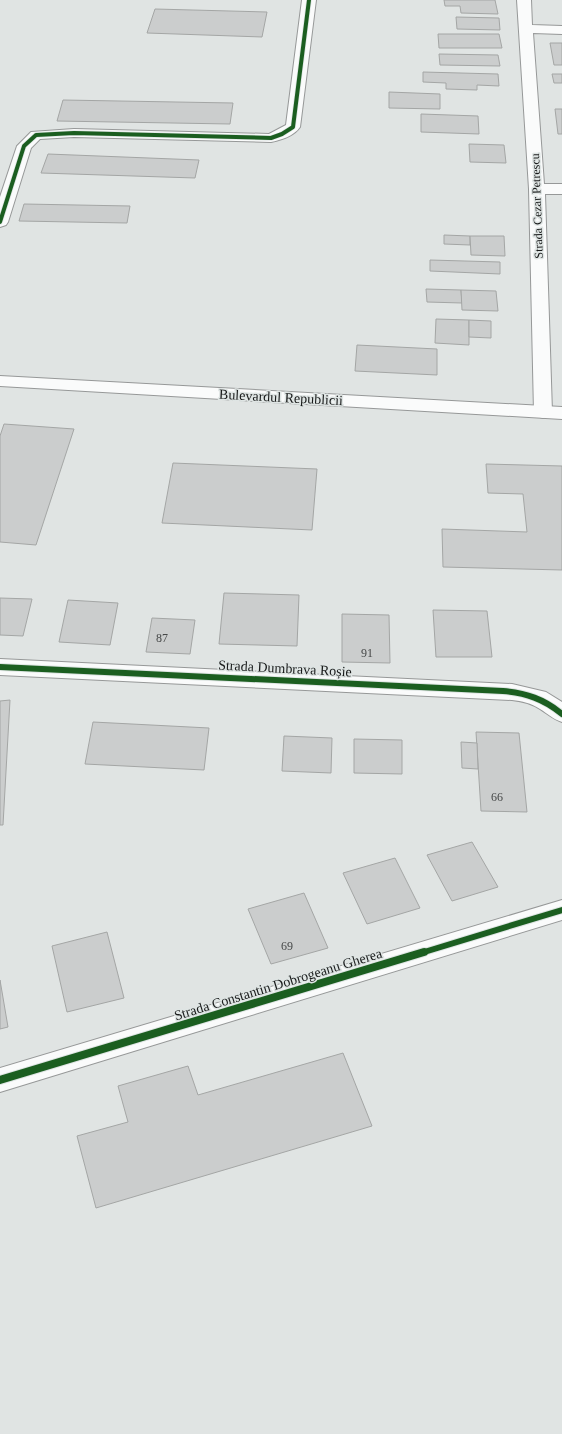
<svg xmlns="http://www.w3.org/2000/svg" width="562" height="1434" viewBox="0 0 562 1434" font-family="Georgia,serif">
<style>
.building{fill:#cbcdcd;stroke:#a4a6a5}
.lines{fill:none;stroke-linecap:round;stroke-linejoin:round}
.minor-casing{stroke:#969898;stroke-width:2}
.secondary-casing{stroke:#969898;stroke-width:2}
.minor{fill:#fafbfb;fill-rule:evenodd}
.secondary{fill:#fafbfb;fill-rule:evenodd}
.cycleway-far2-casing{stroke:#dfe5e4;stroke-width:5.5}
.cycleway-far1-casing{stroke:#dfe5e4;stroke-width:8}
.cycleway-casing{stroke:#dfe5e4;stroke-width:10}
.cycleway-far2{stroke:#1b5e20;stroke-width:4}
.cycleway-far1{stroke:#1b5e20;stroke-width:6}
.cycleway{stroke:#1b5e20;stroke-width:8}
.labels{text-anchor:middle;stroke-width:3;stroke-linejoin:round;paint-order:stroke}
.far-street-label{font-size:12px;fill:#191b1b;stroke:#dfe5e4}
.number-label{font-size:12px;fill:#464848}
.street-label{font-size:14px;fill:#191b1b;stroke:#dfe5e4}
</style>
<rect width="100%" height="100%" fill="#e0e4e3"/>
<!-- building -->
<g class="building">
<path d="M444,0H495L498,14L461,13L460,6H445Z"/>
<path d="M155,9L267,12L262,37L147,33Z"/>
<path d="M456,17L499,18L500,30L457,29Z"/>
<path d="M438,34H499L502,48H439Z"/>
<path d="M550,43H562V65H554Z"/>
<path d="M439,54L498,55L500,66L440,65Z"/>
<path d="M423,72L498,74L499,86L477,85V90L446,89V83L423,82Z"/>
<path d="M552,74H562V83H554Z"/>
<path d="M389,92L440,94V109L389,108Z"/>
<path d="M63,100L233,103L230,124L57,121Z"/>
<path d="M555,109H562V134H558Z"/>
<path d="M421,114L478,116L479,134L421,132Z"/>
<path d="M469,144L504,145L506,163L470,162Z"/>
<path d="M48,154L199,160L195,178L41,173Z"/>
<path d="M24,204L130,206L127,223L19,221Z"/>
<path d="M444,235L470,236V245L444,244Z"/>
<path d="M470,236H504L505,256L471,255Z"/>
<path d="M430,260L500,262V274L430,271Z"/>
<path d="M426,289L461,290L462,303L427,302Z"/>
<path d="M461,290L496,291L498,311L462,310Z"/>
<path d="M436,319L469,320V345L435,343Z"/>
<path d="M469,320L491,321V338L469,337Z"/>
<path d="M357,345L437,349V375L355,371Z"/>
<path d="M4,424L74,429L36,545L0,542V436Z"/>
<path d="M173,463L317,469L312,530L162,523Z"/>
<path d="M486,464L562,466V570L443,567L442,529L527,532L523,494L488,493Z"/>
<path d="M224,593L299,595L297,646L219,644Z"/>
<path d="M0,598L32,599L23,636L0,635Z"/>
<path d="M68,600L118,603L110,645L59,642Z"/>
<path d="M433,610L487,611L492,657H436Z"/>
<path d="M342,614L389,615L390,663L342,662Z"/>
<path d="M152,618L195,620L190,654L146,652Z"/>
<path d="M10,700L3,825H0V701Z"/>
<path d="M93,722L209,728L204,770L85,764Z"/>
<path d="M476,732L519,733L527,812L481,811Z"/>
<path d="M284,736L332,738L331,773L282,771Z"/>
<path d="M354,739L402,740V774L354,773Z"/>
<path d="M461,742L477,743L478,769L462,768Z"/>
<path d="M472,842L498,887L452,901L427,855Z"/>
<path d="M395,858L420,908L367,924L343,873Z"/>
<path d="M304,893L328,948L271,964L248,909Z"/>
<path d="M107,932L124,998L67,1012L52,946Z"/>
<path d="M0,980L8,1027L0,1029Z"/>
<path d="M343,1053L372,1126L96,1208L77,1136L128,1122L118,1086L188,1066L198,1095Z"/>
</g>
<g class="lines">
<!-- minor casing -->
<g class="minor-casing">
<g id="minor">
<path d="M302,0H316L300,127C294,136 281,140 271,142L74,137L40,139L31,148L8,222L6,225L0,227V197L17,146L31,132L74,129L269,134L286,125Z"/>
<path d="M517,0H531L532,25L562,26V34L533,33L544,184H562V194H545L552,412L549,416L543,418L537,416L534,412L529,189Z"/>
<path d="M0,659L512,684L546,692L562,702V722C553,719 548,714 540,709C531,703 522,701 512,700L0,675Z"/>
<path d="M562,900V920L0,1092V1068Z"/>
</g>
</g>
<!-- secondary casing -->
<g class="secondary-casing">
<path id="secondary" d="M0,376L562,407V419L0,386Z"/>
</g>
<!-- minor -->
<use href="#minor" class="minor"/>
<!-- secondary -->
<use href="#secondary" class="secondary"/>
<!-- cycleway-far2 casing -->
<g class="cycleway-far2-casing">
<path id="cycleway-far2" d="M0,222L24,146L36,135L74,133L271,138L282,134L293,127L309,0"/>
</g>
<!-- cycleway-far1 casing -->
<g class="cycleway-far1-casing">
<g id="cycleway-far1">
<path d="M0,667L503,691C526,693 544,699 562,714"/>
<path d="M421,953L562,910"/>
</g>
</g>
<!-- cycleway casing -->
<g class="cycleway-casing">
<path id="cycleway" d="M0,1080L424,952"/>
</g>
<!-- cycleway-far2 -->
<use href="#cycleway-far2" class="cycleway-far2"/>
<!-- cycleway-far1 -->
<use href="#cycleway-far1" class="cycleway-far1"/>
<!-- cycleway -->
<use href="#cycleway" class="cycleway"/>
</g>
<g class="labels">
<!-- far-street labels -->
<g class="far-street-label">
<text transform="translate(537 206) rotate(-92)" y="4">Strada Cezar Petrescu</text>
</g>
<!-- number labels -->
<g class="number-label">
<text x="162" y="642">87</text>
<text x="367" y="657">91</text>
<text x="497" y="801">66</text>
<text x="287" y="950">69</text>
</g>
<!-- street labels -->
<g class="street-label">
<text transform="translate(281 397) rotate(3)" y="5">Bulevardul Republicii</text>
<text transform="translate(285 668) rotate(3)" y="5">Strada Dumbrava Roșie</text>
<text transform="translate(278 984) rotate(-17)" y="5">Strada Constantin Dobrogeanu Gherea</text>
</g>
</g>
</svg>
